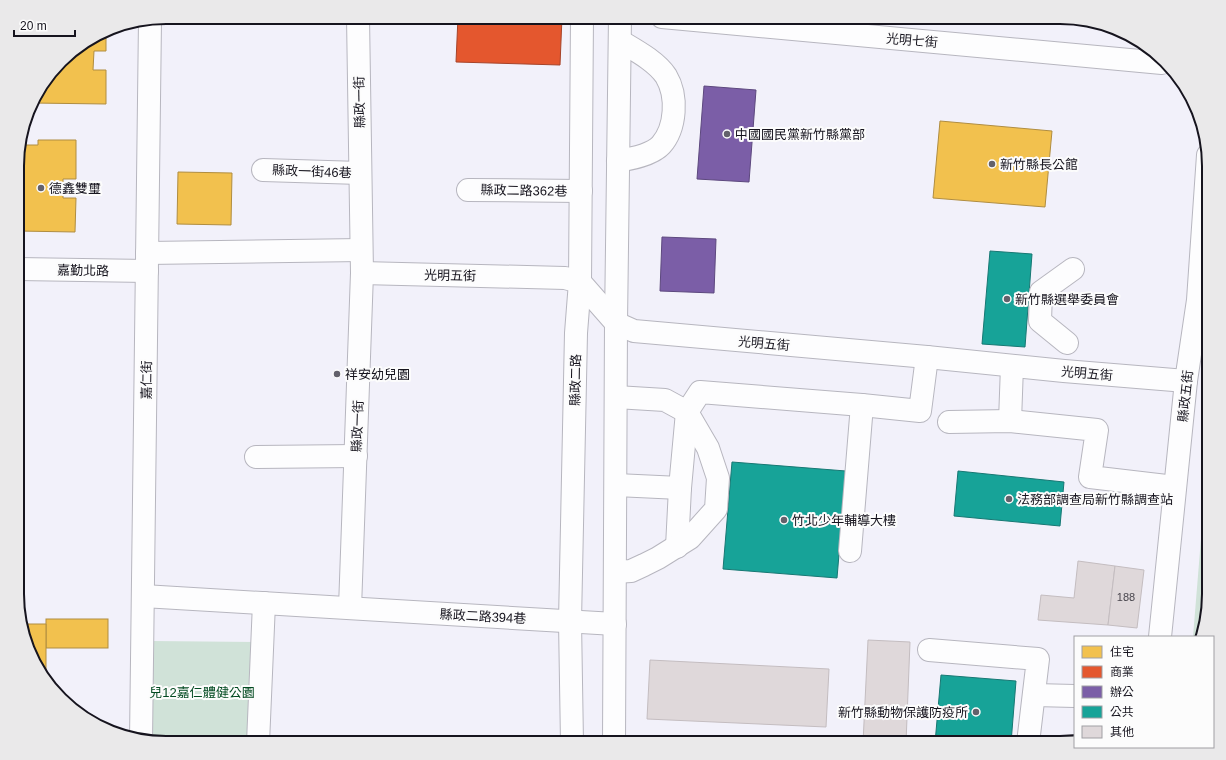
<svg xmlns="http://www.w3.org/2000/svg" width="1226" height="760" viewBox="0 0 1226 760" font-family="Arial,'Noto Sans TC',sans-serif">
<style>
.green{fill:#d0e2d8}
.homes{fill:#f2c14e;stroke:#b08d40}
.shops{fill:#e4572e;stroke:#a64329}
.offices{fill:#7b5ea7;stroke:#5d487e}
.public{fill:#17a398;stroke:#177873}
.building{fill:#dfd8da;stroke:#c4bdc0}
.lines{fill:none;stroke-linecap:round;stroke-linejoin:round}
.minor-casing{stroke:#b7b6bf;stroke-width:24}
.minor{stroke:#fdfdfe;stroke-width:22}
.poi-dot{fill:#63616b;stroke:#fcfcfc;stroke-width:1.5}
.labels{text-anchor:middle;stroke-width:4;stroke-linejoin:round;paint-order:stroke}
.number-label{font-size:11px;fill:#48454d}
.street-label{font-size:13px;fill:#16141e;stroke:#fcfcfc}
.poi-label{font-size:13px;fill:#16141e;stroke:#fcfcfc;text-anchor:start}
.park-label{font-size:13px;fill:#024a21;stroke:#fcfcfc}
.rim{fill:none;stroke:#16141e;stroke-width:2}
</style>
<rect width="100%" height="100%" fill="#f2f1fa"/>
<!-- green -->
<g class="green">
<path d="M1209,440V603L1202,637H1193Z"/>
<path d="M152,641L257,642L255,743H166L150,741Z"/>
</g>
<!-- homes -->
<g class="homes">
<path d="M106,30V51H94L93,70H106V104L32,103L33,100L68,54Z"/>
<path d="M940,121L1052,131L1045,207L933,198Z"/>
<path d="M38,140H76V179H63V198H76L75,232L18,231V147L19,145H38Z"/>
<path d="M178,172L232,173L231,225L177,224Z"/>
<rect x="46" y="619" width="62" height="29"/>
<path d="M23,624H46V680L42,676Z"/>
</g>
<!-- shops -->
<path class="shops" d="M458,17H562L560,65L456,62Z"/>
<!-- offices -->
<g class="offices">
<path d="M704,86L756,90L749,182L697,179Z"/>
<path d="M662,237L716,239L714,293L660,291Z"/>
</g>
<!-- public -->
<g class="public">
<path d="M990,251L1032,254L1025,347L982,344Z"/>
<path d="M732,462L846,471L837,578L723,569Z"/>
<path d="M958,471L1064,482L1060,526L954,516Z"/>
<path d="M941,675L1016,681L1011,743H935Z"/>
</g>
<!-- building -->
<g class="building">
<path d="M1078,561L1115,566L1108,625L1038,620L1041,595L1074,598Z"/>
<path d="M1115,566L1144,570L1137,628L1108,625Z"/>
<path d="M868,640L910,642L906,743H863Z"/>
<path d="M650,660L829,669L826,727L647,719Z"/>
</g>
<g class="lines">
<!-- minor casing -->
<g class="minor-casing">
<g id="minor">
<path d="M662,17L1162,63"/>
<path d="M618,161C630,159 652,155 661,145C676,128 678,96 666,76C656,61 635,50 620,41"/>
<path d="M263,170L360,173"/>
<path d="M468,190L581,191"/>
<path d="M147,253L361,250"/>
<path d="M18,269L147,271"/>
<path d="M362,273L565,278L580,282L616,323L634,331L927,357L1064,371L1186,381"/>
<path d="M1067,343L1040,321L1041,292L1073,269"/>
<path d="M1010,421L1012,366"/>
<path d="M949,422L1010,421L1097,430L1090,477L1175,487"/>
<path d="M256,457L356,456"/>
<path d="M616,485L680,488"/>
<path d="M677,547L680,488L687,412L700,392L862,405L920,411L927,357"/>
<path d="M850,551L862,405"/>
<path d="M615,572L631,571L644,565L658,558L690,538L716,509L718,478L708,448L687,412L665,400L616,397"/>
<path d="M143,596L615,624"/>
<path d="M350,608L362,273L358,17"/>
<path d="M1160,637L1186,381L1198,300L1208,155"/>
<path d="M929,650L1038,659L1028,743"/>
<path d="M1034,695L1075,696"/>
<path d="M141,740L150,20"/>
<path d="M258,743L264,603"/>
<path d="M572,743L570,621L576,333L580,282L582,17"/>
<path d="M614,743L616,323L620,17"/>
</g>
</g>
<!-- minor -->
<use href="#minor" class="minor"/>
</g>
<!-- markers -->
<g class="poi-dot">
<circle cx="727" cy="134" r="4"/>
<circle cx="992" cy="164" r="4"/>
<circle cx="41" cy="188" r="4"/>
<circle cx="1007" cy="299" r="4"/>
<circle cx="337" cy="374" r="4"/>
<circle cx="1009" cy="499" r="4"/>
<circle cx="784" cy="520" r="4"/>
<circle cx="976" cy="712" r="4"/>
</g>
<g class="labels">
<!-- number labels -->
<g class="number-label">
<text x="1126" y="601">188</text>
</g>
<!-- street labels -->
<g class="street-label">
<text transform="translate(912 40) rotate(5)" y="5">光明七街</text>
<text transform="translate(359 102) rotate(-91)" y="5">縣政一街</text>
<text transform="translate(312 171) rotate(2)" y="5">縣政一街46巷</text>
<text transform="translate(524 190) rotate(1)" y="5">縣政二路362巷</text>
<text transform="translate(83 270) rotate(1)" y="5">嘉勤北路</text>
<text transform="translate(450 275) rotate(1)" y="5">光明五街</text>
<text transform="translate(764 343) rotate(5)" y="5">光明五街</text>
<text transform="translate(1087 373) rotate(5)" y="5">光明五街</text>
<text transform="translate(146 380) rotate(-89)" y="5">嘉仁街</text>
<text transform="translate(575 380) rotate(-89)" y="5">縣政二路</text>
<text transform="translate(1185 396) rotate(-84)" y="5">縣政五街</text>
<text transform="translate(357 426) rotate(-88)" y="5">縣政一街</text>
<text transform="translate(483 616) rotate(3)" y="5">縣政二路394巷</text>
</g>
<!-- poi labels -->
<g class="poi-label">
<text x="735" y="139">中國國民黨新竹縣黨部</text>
<text x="1000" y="169">新竹縣長公館</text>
<text x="49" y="193">德鑫雙璽</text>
<text x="1015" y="304">新竹縣選舉委員會</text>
<text x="345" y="379">祥安幼兒園</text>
<text x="1017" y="504">法務部調查局新竹縣調查站</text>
<text x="792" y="525">竹北少年輔導大樓</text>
<text x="968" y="717" text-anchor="end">新竹縣動物保護防疫所</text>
</g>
<!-- park labels -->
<g class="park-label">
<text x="202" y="697">兒12嘉仁體健公園</text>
</g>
</g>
<!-- crop -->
<path d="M0 0H1226V760H0ZM166 24H1060A142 142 0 0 1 1202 166V594A142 142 0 0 1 1060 736H166A142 142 0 0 1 24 594V166A142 142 0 0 1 166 24Z" fill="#eae9ea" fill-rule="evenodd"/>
<path class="rim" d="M166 24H1060A142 142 0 0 1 1202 166V594A142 142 0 0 1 1060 736H166A142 142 0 0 1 24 594V166A142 142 0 0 1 166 24Z"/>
<!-- legend -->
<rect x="1074" y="636" width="140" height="112" fill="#fcfcfc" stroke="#a09fa3"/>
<rect x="1082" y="646" width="20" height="12" fill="#f2c14e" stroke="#a09fa3"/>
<text x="1110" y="656" font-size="12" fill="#16141e">住宅</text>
<rect x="1082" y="666" width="20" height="12" fill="#e4572e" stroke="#a09fa3"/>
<text x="1110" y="676" font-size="12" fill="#16141e">商業</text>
<rect x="1082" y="686" width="20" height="12" fill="#7b5ea7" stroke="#a09fa3"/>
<text x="1110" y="696" font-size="12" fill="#16141e">辦公</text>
<rect x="1082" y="706" width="20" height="12" fill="#17a398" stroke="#a09fa3"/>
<text x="1110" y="716" font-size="12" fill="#16141e">公共</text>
<rect x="1082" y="726" width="20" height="12" fill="#dfd8da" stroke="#a09fa3"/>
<text x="1110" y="736" font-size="12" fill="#16141e">其他</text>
<!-- scale -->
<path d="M14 30v6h61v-6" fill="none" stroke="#16141e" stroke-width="2"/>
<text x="20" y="30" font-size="12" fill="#16141e" stroke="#fcfcfc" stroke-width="3" paint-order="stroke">20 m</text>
</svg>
